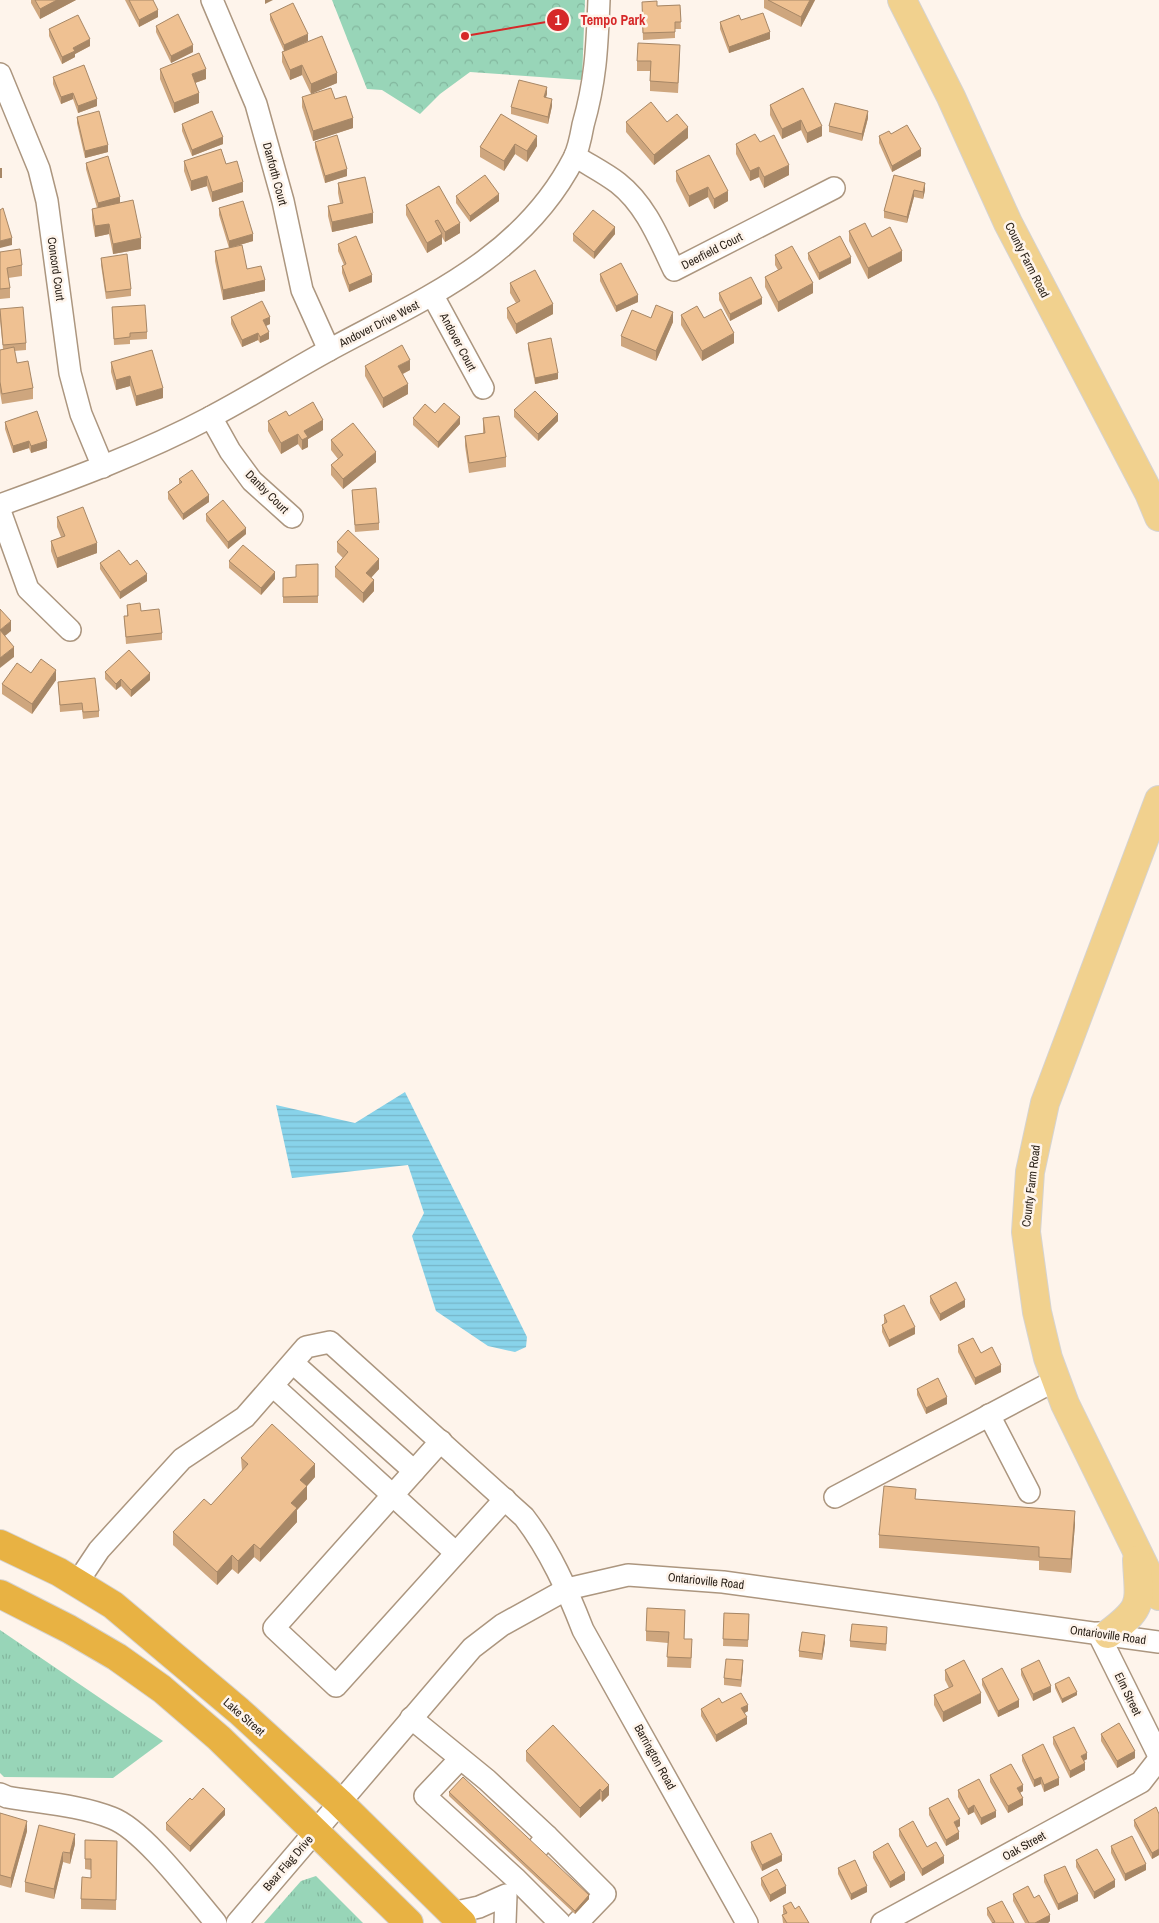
<svg xmlns="http://www.w3.org/2000/svg" width="1159" height="1923" viewBox="0 0 1159 1923" font-family="'Archivo Narrow',sans-serif">
<style>
.grass{fill:url(#grass-tufts)}
.park{fill:url(#park-crowns)}
.water{fill:url(#water-rules)}
.lines{fill:none;stroke-linecap:round;stroke-linejoin:round}
.minor-casing{stroke:#ac967f;stroke-width:24}
.major-casing{stroke:#d5d3d1;stroke-width:30}
.highway-casing{stroke:#d5d3d1;stroke-width:30}
.minor{stroke:#fff;stroke-width:21}
.major{stroke:#f1d18e;stroke-width:28}
.highway{stroke:#e8b243;stroke-width:28}
.wall{fill:#cea67e}
.shaded-wall{fill:#a78766}
.building{fill:#efc192;stroke:#a78766}
.labels{text-anchor:middle;stroke-width:5;stroke-linejoin:round;paint-order:stroke}
.street-label{font-size:12px;fill:#2c231a;stroke:#fef4eb}
.leader{fill:none;stroke:#d62828;stroke-width:2}
.callout-dot{fill:#d62828;stroke:#fef4eb;stroke-width:2}
.mark-label{font-size:15px;text-anchor:middle;font-weight:bold;fill:#fff}
.callout-label{font-size:14px;text-anchor:middle;font-weight:bold;fill:#d62828;stroke:#fef4eb;stroke-width:5;stroke-linejoin:round;paint-order:stroke}
</style>
<defs>
<pattern id="grass-tufts" width="24" height="20" patternUnits="userSpaceOnUse" patternTransform="scale(1.25)"><rect width="24" height="20" fill="#98d5b8"/><path d="M3 7l-1-3M5 7V3M7 7l1-3M15 17l-1-3M17 17v-4M19 17l1-3" fill="none" stroke="#83b79e"/></pattern>
<pattern id="park-crowns" width="20" height="18" patternUnits="userSpaceOnUse" patternTransform="scale(1.25)"><rect width="20" height="18" fill="#98d5b8"/><path d="M2 6a3 3 0 1 1 6 0M12 15a3 3 0 1 1 6 0" fill="none" stroke="#83b79e"/></pattern>
<pattern id="water-rules" width="6" height="5" patternUnits="userSpaceOnUse" patternTransform="scale(1.25)"><rect width="6" height="5" fill="#88d3ea"/><path d="M0 2.5h6" fill="none" stroke="#76b5c8"/></pattern>
</defs>
<rect width="100%" height="100%" fill="#fef4eb"/>
<!-- grass -->
<g class="grass">
<path d="M0,1630L163,1741L113,1778L4,1777L0,1773Z"/>
<path d="M316,1876L363,1923H264L301,1881Z"/>
</g>
<!-- park -->
<path class="park" d="M332,0H585L582,80L470,72L440,94L420,114L382,90L367,89Z"/>
<!-- water -->
<path class="water" d="M405,1092L527,1337L526,1347L515,1352L488,1346L436,1311L412,1236L424,1213L408,1165L292,1178L276,1105L355,1123Z"/>
<g class="lines">
<!-- minor casing -->
<g class="minor-casing">
<g id="minor">
<path d="M212,0L256,104L283,201L302,290L329,350"/>
<path d="M0,74L39,169L47,201L70,373L81,414L103,467"/>
<path d="M575,156C589,165 605,173 618,183C646,205 659,239 674,270L834,188"/>
<path d="M433,296L483,388"/>
<path d="M211,417L230,451L252,481L292,517"/>
<path d="M0,505C72,479 143,453 211,417C251,396 289,372 329,350C423,299 522,259 574,158C579,148 581,136 583,125C596,80 597,47 599,0"/>
<path d="M0,511L28,589L70,630"/>
<path d="M293,1363L414,1471"/>
<path d="M273,1386L456,1553"/>
<path d="M989,1415L1029,1492"/>
<path d="M441,1441L274,1628L336,1686L505,1499"/>
<path d="M835,1497L1056,1380"/>
<path d="M77,1583L99,1550L182,1459L245,1417L306,1347L330,1342L524,1517C550,1551 567,1589 583,1630L747,1923"/>
<path d="M1098,1633L1159,1756"/>
<path d="M411,1718L487,1780L547,1836L537,1849"/>
<path d="M459,1760L425,1796L515,1878L560,1923"/>
<path d="M0,1794L7,1797C41,1803 79,1805 112,1818C144,1830 192,1895 216,1923"/>
<path d="M547,1836L605,1894L577,1923"/>
<path d="M452,1913L479,1907L506,1895L505,1923"/>
<path d="M237,1923L472,1648L502,1625L567,1589L628,1575L723,1582L1159,1642"/>
<path d="M882,1923L1141,1782L1159,1759"/>
</g>
</g>
<!-- major casing -->
<g class="major-casing">
<g id="major">
<path d="M902,0L951,97L1008,223L1149,493L1159,517"/>
<path d="M1159,800L1045,1103L1030,1172L1026,1232L1037,1312L1048,1358L1065,1404L1159,1596"/>
<path d="M1108,1634C1145,1606 1139,1604 1137,1560"/>
</g>
</g>
<!-- highway casing -->
<g class="highway-casing">
<g id="highway">
<path d="M0,1544L59,1572L113,1605L239,1711L339,1802L462,1923"/>
<path d="M0,1594L69,1629L117,1657L162,1689L219,1738L409,1923"/>
</g>
</g>
<!-- minor -->
<use href="#minor" class="minor"/>
<!-- major -->
<use href="#major" class="major"/>
<!-- highway -->
<use href="#highway" class="highway"/>
</g>
<!-- wall -->
<g class="wall">
<path d="M31,0H76L40,19L31,3Z"/>
<path d="M125,0H153L158,17L139,27Z"/>
<path d="M764,0H815L801,27L764,8Z"/>
<path d="M680,5L681,29H675V38L643,40L642,9L657,6Z"/>
<path d="M270,14L308,41L293,48L337,83L311,94L302,75L290,80L282,62V52L284,51L270,20Z"/>
<path d="M741,20L770,39L729,53L720,29V22Z"/>
<path d="M156,26L193,52L171,63L156,32Z"/>
<path d="M49,29L90,46L75,54V57L62,64L49,36Z"/>
<path d="M680,55L678,93L650,91V71H637V61Z"/>
<path d="M160,69L206,79L195,83L199,103L174,113L160,79Z"/>
<path d="M53,77L97,106L78,113L73,99L61,104L53,84Z"/>
<path d="M803,88L822,136L807,143L801,130L782,139L770,115V105Z"/>
<path d="M547,94L546,97L552,106L548,124L511,114V107Z"/>
<path d="M302,97L335,99L353,128L313,141L302,107Z"/>
<path d="M501,114L537,146L527,162L515,154L504,171L480,157V147Z"/>
<path d="M77,117L108,152L85,158L77,123Z"/>
<path d="M868,118L862,141L829,132V126Z"/>
<path d="M626,122H667L688,138L654,165L626,132Z"/>
<path d="M182,124L223,144L192,156L182,131Z"/>
<path d="M891,134L921,156L892,172L879,143V136Z"/>
<path d="M315,142L347,176L325,183L315,148Z"/>
<path d="M760,142L789,175L764,188L759,177L750,181L736,154V144Z"/>
<path d="M709,155L728,201L714,209L708,197L689,207L676,181V171Z"/>
<path d="M184,161L226,164L243,192L212,202L207,186L191,191L184,171Z"/>
<path d="M86,163L120,203L141,249L113,254L109,234L95,237L92,219V209L97,208L86,169Z"/>
<path d="M894,175L925,190L923,199L914,197L907,223L884,218V211Z"/>
<path d="M338,183L373,223L332,232L328,216V206L340,203L338,193Z"/>
<path d="M439,186L460,233L445,242L442,237V244L427,253L406,215V205Z"/>
<path d="M456,196L499,201L470,222L456,203Z"/>
<path d="M219,208L253,241L230,248L265,291L223,300L215,261V251L229,248L219,215Z"/>
<path d="M849,231L872,237L902,261L868,279L849,241Z"/>
<path d="M573,234H615L594,259L573,241Z"/>
<path d="M338,244L372,282L349,292L342,273V266L344,265L338,251Z"/>
<path d="M0,252L22,265V276L8,278L10,288V298L0,299Z"/>
<path d="M808,253L851,263L819,280L808,259Z"/>
<path d="M775,255L813,293L778,312L765,287V277L778,270L775,265Z"/>
<path d="M101,258L131,289V296L106,299L101,265Z"/>
<path d="M600,274L638,302L616,312L600,281Z"/>
<path d="M510,283L553,314L516,334L507,318V308L516,303L510,293Z"/>
<path d="M719,293L762,304L730,321L719,300Z"/>
<path d="M112,307L147,332V339L130,340V344L114,345Z"/>
<path d="M0,309L26,343V350L14,351L17,363L33,388V399L2,404L0,392V350L3,349L0,321Z"/>
<path d="M681,315L734,343L702,361L681,325Z"/>
<path d="M231,317L270,324L266,326L269,339L260,343L258,340L242,347L231,324Z"/>
<path d="M651,318L673,322L656,361L621,346V336Z"/>
<path d="M528,343L558,379L535,384L528,349Z"/>
<path d="M111,362L163,398L136,406L130,386L116,390L111,372Z"/>
<path d="M365,366L410,370L403,374L408,394L383,408L365,376Z"/>
<path d="M514,410L558,421L538,441L514,417Z"/>
<path d="M289,416L323,430L308,439V447L302,450L298,444L281,454L268,431V421Z"/>
<path d="M413,418L460,424L438,448L413,425Z"/>
<path d="M483,418L506,457V467L469,473L465,446V436L483,433Z"/>
<path d="M5,422L47,448L31,453L29,448L13,453L5,429Z"/>
<path d="M331,440L376,462L343,489L331,475V465L338,459L331,450Z"/>
<path d="M179,479L209,502L183,520L168,499V492L179,484Z"/>
<path d="M352,490L379,523V530L355,532Z"/>
<path d="M206,514L246,534L228,549L206,521Z"/>
<path d="M57,517L97,553L57,568L51,551V541L61,537L57,527Z"/>
<path d="M337,542L379,569L371,578L374,591L363,603L335,577V567L343,558L337,552Z"/>
<path d="M229,561L275,579L261,595L229,568Z"/>
<path d="M100,563L147,581L120,599L100,569Z"/>
<path d="M318,564V603H283V578L296,577Z"/>
<path d="M127,605L141,611L162,633V640L126,644L124,616H127Z"/>
<path d="M105,672L150,680L131,697L121,686L116,690L105,679Z"/>
<path d="M31,673L56,680L32,714L2,694V684Z"/>
<path d="M58,682L99,711V717L83,719L82,710L60,712Z"/>
<path d="M930,1296L965,1307L940,1321L930,1303Z"/>
<path d="M884,1315L915,1334L889,1347L882,1332V1325L884,1324Z"/>
<path d="M958,1345L981,1353L1001,1372L975,1385L958,1352Z"/>
<path d="M917,1389L947,1404L926,1414L917,1395Z"/>
<path d="M241,1458L315,1477L307,1486V1499L297,1510V1522L260,1562L254,1557L238,1574L232,1569L217,1585L173,1545V1532L211,1505L242,1471Z"/>
<path d="M1075,1524L1071,1573L1039,1570V1561L879,1548V1535Z"/>
<path d="M724,1613L749,1614L748,1647L723,1646Z"/>
<path d="M685,1620L684,1639L692,1649L691,1668L667,1667L668,1643L646,1641V1631Z"/>
<path d="M887,1634L886,1651L850,1647V1641Z"/>
<path d="M825,1642L822,1660L799,1657V1651Z"/>
<path d="M743,1667L741,1687L724,1685V1678Z"/>
<path d="M1021,1669L1051,1692L1033,1701L1021,1675Z"/>
<path d="M945,1670L981,1703L943,1722L934,1705V1695L949,1688L945,1680Z"/>
<path d="M982,1679L1019,1707L998,1717L982,1685Z"/>
<path d="M1055,1684L1077,1695L1062,1703L1055,1688Z"/>
<path d="M722,1703L748,1711L744,1713L747,1724L716,1742L701,1716V1709Z"/>
<path d="M553,1725L609,1795L602,1802L600,1799L580,1818L526,1761V1751Z"/>
<path d="M1101,1734L1135,1758L1117,1768L1101,1741Z"/>
<path d="M1053,1737L1087,1759L1084,1761L1085,1770L1070,1778L1053,1744Z"/>
<path d="M1022,1755L1059,1785L1044,1792L1041,1784L1034,1787L1022,1761Z"/>
<path d="M990,1775L1023,1791L1020,1793L1023,1805L1008,1813L990,1782Z"/>
<path d="M958,1790L996,1817L981,1825L974,1812L968,1815L958,1797Z"/>
<path d="M449,1792L589,1899L575,1914L449,1796Z"/>
<path d="M192,1800L225,1815L190,1852L166,1830V1823Z"/>
<path d="M929,1808L960,1826L957,1828L959,1839L946,1846L929,1815Z"/>
<path d="M0,1813L27,1831L11,1888L0,1885Z"/>
<path d="M1159,1814V1855L1152,1859L1134,1826V1820Z"/>
<path d="M899,1829L944,1863L922,1876L899,1836Z"/>
<path d="M85,1840L117,1841L116,1910L81,1909V1899L91,1878V1870L85,1869Z"/>
<path d="M751,1842L782,1861L762,1871L751,1849Z"/>
<path d="M75,1844L70,1864L63,1862L54,1899L25,1892V1882Z"/>
<path d="M1111,1846L1146,1870L1125,1881L1111,1853Z"/>
<path d="M873,1852L905,1880L890,1888L873,1858Z"/>
<path d="M1076,1860L1115,1887L1094,1899L1076,1867Z"/>
<path d="M838,1868L867,1892L851,1900L838,1874Z"/>
<path d="M1044,1875L1078,1901L1058,1910L1044,1882Z"/>
<path d="M761,1878L786,1893L770,1902L761,1885Z"/>
<path d="M1013,1894L1034,1898L1050,1921L1048,1923H1025L1013,1901Z"/>
<path d="M783,1906L795,1909L809,1923H783L782,1915H784L783,1913Z"/>
<path d="M987,1908L1014,1923H992L987,1915Z"/>
</g>
<!-- shaded-wall -->
<g class="shaded-wall">
<path d="M57,0H76L40,19V9Z"/>
<path d="M265,0H273L265,4Z"/>
<path d="M810,0H815L801,27V17Z"/>
<path d="M158,10V17L139,27V20Z"/>
<path d="M770,32V39L729,53V47Z"/>
<path d="M308,34V41L284,52V45Z"/>
<path d="M90,39V46L75,54V57L62,64V57L73,48Z"/>
<path d="M193,45V52L171,63V56Z"/>
<path d="M302,65V75L290,80V70Z"/>
<path d="M206,69V79L192,84V74Z"/>
<path d="M337,73V83L311,94V84Z"/>
<path d="M547,87V94L544,103V97Z"/>
<path d="M73,93V99L61,104V97Z"/>
<path d="M199,93V103L174,113V103Z"/>
<path d="M97,99V106L78,113V106Z"/>
<path d="M552,99V106L548,124V117Z"/>
<path d="M868,111V118L862,141V134Z"/>
<path d="M353,118V128L313,141V131Z"/>
<path d="M801,120V130L782,139V129Z"/>
<path d="M822,126V136L807,143V133Z"/>
<path d="M688,127V138L654,165V155Z"/>
<path d="M537,136V146L527,162V151Z"/>
<path d="M223,137V144L192,156V150Z"/>
<path d="M515,144V154L504,171V161Z"/>
<path d="M108,145V152L85,158V151Z"/>
<path d="M921,149V156L892,172V166Z"/>
<path d="M789,165V175L764,188V177Z"/>
<path d="M759,167V177L750,181V171Z"/>
<rect x="0" y="168" width="2" height="10"/>
<path d="M347,169V176L325,183V176Z"/>
<path d="M207,176V186L191,191V181Z"/>
<path d="M243,182V192L212,202V192Z"/>
<path d="M925,183V190L923,199V192Z"/>
<path d="M708,187V197L689,207V196Z"/>
<path d="M914,190V197L907,223V217Z"/>
<path d="M728,191V201L714,209V199Z"/>
<path d="M499,194V201L470,222V216Z"/>
<path d="M120,197V204L98,210V203Z"/>
<path d="M373,213V223L332,232V222Z"/>
<path d="M460,223V233L445,242V232Z"/>
<path d="M109,224V234L95,237V226Z"/>
<path d="M615,227V234L594,259V252Z"/>
<path d="M253,234V241L229,248V241Z"/>
<path d="M442,234V244L427,253V243Z"/>
<path d="M12,238V245L0,248V241Z"/>
<path d="M141,238V249L113,254V244Z"/>
<path d="M902,251V261L868,279V268Z"/>
<path d="M851,257V263L819,280V273Z"/>
<path d="M372,275V282L349,292V285Z"/>
<path d="M265,280V291L223,300V290Z"/>
<path d="M813,283V293L778,312V302Z"/>
<path d="M638,295V302L616,312V306Z"/>
<path d="M762,298V304L730,321V314Z"/>
<path d="M553,304V314L516,334V324Z"/>
<path d="M673,312V322L656,361V351Z"/>
<path d="M270,317V324L263,327V320Z"/>
<path d="M269,332V339L260,343V337Z"/>
<path d="M258,333V340L242,347V340Z"/>
<path d="M734,333V343L702,361V351Z"/>
<path d="M410,360V370L398,376V366Z"/>
<path d="M558,373V379L535,384V378Z"/>
<path d="M130,376V386L116,390V380Z"/>
<path d="M408,384V394L383,408V398Z"/>
<path d="M163,388V398L136,406V396Z"/>
<path d="M558,414V421L538,441V434Z"/>
<path d="M460,417V424L438,448V442Z"/>
<path d="M323,420V430L308,439V447L302,450V440L304,431Z"/>
<path d="M298,434V444L281,454V443Z"/>
<path d="M29,441V448L13,453V446Z"/>
<path d="M47,441V448L31,453V446Z"/>
<path d="M376,452V462L343,489V479Z"/>
<path d="M209,495V502L183,520V514Z"/>
<path d="M246,528V534L228,549V542Z"/>
<path d="M97,543V553L57,568V558Z"/>
<path d="M379,559V569L366,583V573Z"/>
<path d="M275,572V579L261,595V588Z"/>
<path d="M147,574V581L120,599V592Z"/>
<path d="M374,580V591L363,603V593Z"/>
<path d="M11,621V631L0,640V630Z"/>
<path d="M14,647V657L0,668V658Z"/>
<path d="M56,670V680L32,714V704Z"/>
<path d="M150,673V680L131,697V690Z"/>
<path d="M121,679V686L116,690V684Z"/>
<path d="M965,1300V1307L940,1321V1314Z"/>
<path d="M915,1327V1334L889,1347V1340Z"/>
<path d="M1001,1365V1372L975,1385V1378Z"/>
<path d="M947,1397V1404L926,1414V1408Z"/>
<path d="M315,1464V1477L307,1486V1499L297,1510V1522L260,1562V1549L291,1503L300,1480Z"/>
<path d="M1075,1511V1524L1071,1573V1559Z"/>
<path d="M254,1544V1557L238,1574V1561Z"/>
<path d="M232,1555V1569L217,1585V1572Z"/>
<path d="M825,1635V1642L822,1660V1654Z"/>
<path d="M743,1660V1667L741,1687V1680Z"/>
<path d="M1051,1686V1692L1033,1701V1694Z"/>
<path d="M1077,1692V1695L1062,1703V1699Z"/>
<path d="M981,1693V1703L943,1722V1712Z"/>
<path d="M1019,1700V1707L998,1717V1711Z"/>
<path d="M748,1705V1711L741,1715V1708Z"/>
<path d="M747,1717V1724L716,1742V1735Z"/>
<path d="M1135,1751V1758L1117,1768V1761Z"/>
<path d="M1087,1753V1759L1081,1762V1756Z"/>
<path d="M1085,1763V1770L1070,1778V1771Z"/>
<path d="M1041,1777V1784L1034,1787V1780Z"/>
<path d="M1059,1778V1785L1044,1792V1785Z"/>
<path d="M609,1785V1795L602,1802V1792Z"/>
<path d="M1023,1785V1791L1017,1794V1788Z"/>
<path d="M600,1789V1799L580,1818V1808Z"/>
<path d="M1023,1798V1805L1008,1813V1806Z"/>
<path d="M974,1805V1812L968,1815V1809Z"/>
<path d="M225,1809V1815L190,1852V1846Z"/>
<path d="M996,1811V1817L981,1825V1818Z"/>
<path d="M960,1819V1826L954,1829V1822Z"/>
<path d="M27,1821V1831L11,1888V1878Z"/>
<path d="M959,1832V1839L946,1846V1840Z"/>
<path d="M75,1834V1844L70,1864V1853Z"/>
<path d="M1159,1849V1855L1152,1859V1853Z"/>
<path d="M63,1852V1862L54,1899V1889Z"/>
<path d="M782,1855V1861L762,1871V1865Z"/>
<path d="M944,1856V1863L922,1876V1869Z"/>
<path d="M1146,1864V1870L1125,1881V1874Z"/>
<path d="M905,1873V1880L890,1888V1882Z"/>
<path d="M1115,1880V1887L1094,1899V1892Z"/>
<path d="M786,1886V1893L770,1902V1895Z"/>
<path d="M867,1886V1892L851,1900V1894Z"/>
<path d="M1078,1894V1901L1058,1910V1904Z"/>
<path d="M589,1895V1899L575,1914V1911Z"/>
<path d="M1050,1915V1921L1048,1923H1035Z"/>
</g>
<!-- building -->
<g class="building">
<path d="M35,0H57L40,9Z"/>
<path d="M129,0H153L158,10L139,20Z"/>
<path d="M768,0H810L801,17Z"/>
<path d="M657,1V6L680,5L681,22H675V32L643,33L642,2Z"/>
<path d="M293,3L308,34L284,45L270,14Z"/>
<path d="M763,13L770,32L729,47L720,22L739,15L741,20Z"/>
<path d="M178,14L193,45L171,56L156,26Z"/>
<path d="M78,15L90,39L73,48L75,51L62,57L49,29Z"/>
<path d="M322,36L337,73L311,84L302,65L290,70L282,52Z"/>
<path d="M638,43L680,45L678,83L650,81L651,61H637Z"/>
<path d="M199,53L206,69L192,74L199,93L174,103L160,69Z"/>
<path d="M84,65L97,99L78,106L73,93L61,97L53,77Z"/>
<path d="M519,80L547,87L544,97L552,99L548,117L511,107Z"/>
<path d="M331,88L335,99L346,96L353,118L313,131L302,97Z"/>
<path d="M803,88L822,126L807,133L801,120L782,129L770,105Z"/>
<path d="M651,102L667,122L677,114L688,127L654,155L626,122Z"/>
<path d="M835,103L868,111L862,134L829,126Z"/>
<path d="M99,111L108,145L85,151L77,117Z"/>
<path d="M212,111L223,137L192,150L182,124Z"/>
<path d="M501,114L537,136L527,151L515,144L504,161L480,147Z"/>
<path d="M907,125L921,149L892,166L879,136L889,131L891,134Z"/>
<path d="M755,134L760,142L774,135L789,165L764,177L759,167L750,171L736,144Z"/>
<path d="M337,135L347,169L325,176L315,142Z"/>
<path d="M221,149L226,164L237,161L243,182L212,192L207,176L191,181L184,161Z"/>
<path d="M709,155L728,191L714,199L708,187L689,196L676,171Z"/>
<path d="M108,156L120,197L98,203L86,163Z"/>
<path d="M485,175L499,194L470,216L456,196Z"/>
<path d="M894,175L925,183L923,192L914,190L907,217L884,211Z"/>
<path d="M365,177L373,213L332,222L328,206L343,203L338,183Z"/>
<path d="M439,186L460,223L445,232L438,220L435,221L442,234L427,243L406,205Z"/>
<path d="M133,200L141,238L113,244L109,224L95,226L92,209Z"/>
<path d="M243,201L253,234L229,241L219,208Z"/>
<path d="M3,208L12,238L0,241V210Z"/>
<path d="M593,210L615,227L594,252L573,234Z"/>
<path d="M865,223L872,237L890,227L902,251L868,268L849,231Z"/>
<path d="M356,236L372,275L349,285L342,266L346,264L338,244Z"/>
<path d="M840,236L851,257L819,273L808,253Z"/>
<path d="M242,245L247,269L261,266L265,280L223,290L215,251Z"/>
<path d="M792,246L813,283L778,302L765,277L782,268L775,255Z"/>
<path d="M20,249L22,265L7,268L10,288L0,289V252Z"/>
<path d="M127,254L131,289L106,292L101,258Z"/>
<path d="M621,263L638,295L616,306L600,274Z"/>
<path d="M535,270L553,304L516,324L507,308L520,301L510,283Z"/>
<path d="M751,277L762,298L730,314L719,293Z"/>
<path d="M262,301L270,317L263,320L269,332L260,337L258,333L242,340L231,317Z"/>
<path d="M145,305L147,332L130,333V337L114,339L112,307Z"/>
<path d="M656,305L673,312L656,351L621,336L632,310L651,318Z"/>
<path d="M697,306L704,318L721,309L734,333L702,351L681,315Z"/>
<path d="M23,307L26,343L3,345L0,309Z"/>
<path d="M551,338L558,373L535,378L528,343Z"/>
<path d="M402,345L410,360L398,366L408,384L383,398L365,366Z"/>
<path d="M14,347L17,363L28,361L33,388L2,394L0,382V350Z"/>
<path d="M152,350L163,388L136,396L130,376L116,380L111,362Z"/>
<path d="M535,391L558,414L538,434L514,410Z"/>
<path d="M313,402L323,420L304,431L308,437L302,440L298,434L281,443L268,421L286,411L289,416Z"/>
<path d="M444,403L460,417L438,442L413,418L425,404L435,413Z"/>
<path d="M37,411L47,441L31,446L29,441L13,446L5,422Z"/>
<path d="M499,416L506,457L469,463L465,436L485,433L483,418Z"/>
<path d="M353,423L376,452L343,479L331,465L343,455L331,440Z"/>
<path d="M192,470L209,495L183,514L168,492L182,482L179,479Z"/>
<path d="M376,488L379,523L355,525L352,490Z"/>
<path d="M223,500L246,528L228,542L206,514Z"/>
<path d="M83,507L97,543L57,558L51,541L65,536L57,517Z"/>
<path d="M348,530L379,559L366,573L374,580L363,593L335,567L348,552L337,542Z"/>
<path d="M243,545L275,572L261,588L229,561Z"/>
<path d="M119,550L130,565L137,560L147,574L120,592L100,563Z"/>
<path d="M318,564V596L283,597V578L296,577V565Z"/>
<path d="M140,603L141,611L159,609L162,633L126,637L124,616H128L127,605Z"/>
<path d="M0,609L11,621L0,630Z"/>
<path d="M0,630L14,647L0,658Z"/>
<path d="M129,650L150,673L131,690L121,679L116,684L105,672Z"/>
<path d="M41,659L56,670L32,704L2,684L17,663L31,673Z"/>
<path d="M95,678L99,711L83,712L82,703L60,705L58,682Z"/>
<path d="M956,1282L965,1300L940,1314L930,1296Z"/>
<path d="M904,1305L915,1327L889,1340L882,1325L887,1322L884,1315Z"/>
<path d="M973,1338L981,1353L992,1347L1001,1365L975,1378L958,1345Z"/>
<path d="M938,1378L947,1397L926,1408L917,1389Z"/>
<path d="M272,1424L315,1464L300,1480L307,1486L291,1503L297,1508L260,1549L254,1544L238,1561L232,1555L217,1572L173,1532L204,1499L211,1505L248,1464L241,1458Z"/>
<path d="M884,1486L916,1489L915,1499L1075,1511L1071,1559L1039,1557V1547L879,1535Z"/>
<path d="M647,1608L685,1610L684,1639H692L691,1658L667,1657L669,1632L646,1631Z"/>
<path d="M724,1613L749,1614L748,1640L723,1639Z"/>
<path d="M852,1624L887,1627L886,1644L850,1641Z"/>
<path d="M802,1632L825,1635L822,1654L799,1651Z"/>
<path d="M726,1659L743,1660L741,1680L724,1678Z"/>
<path d="M964,1660L981,1693L943,1712L934,1695L953,1686L945,1670Z"/>
<path d="M1039,1660L1051,1686L1033,1694L1021,1669Z"/>
<path d="M1002,1668L1019,1700L998,1711L982,1679Z"/>
<path d="M1069,1677L1077,1692L1062,1699L1055,1684Z"/>
<path d="M741,1693L748,1705L741,1708L747,1717L716,1735L701,1709L719,1698L722,1703Z"/>
<path d="M1119,1723L1135,1751L1117,1761L1101,1734Z"/>
<path d="M553,1725L609,1785L602,1792L600,1789L580,1808L526,1751Z"/>
<path d="M1074,1727L1087,1753L1081,1756L1085,1763L1070,1771L1053,1737Z"/>
<path d="M1043,1744L1059,1778L1044,1785L1041,1777L1034,1780L1022,1755Z"/>
<path d="M1011,1764L1023,1785L1017,1788L1023,1798L1008,1806L990,1775Z"/>
<path d="M463,1777L589,1895L575,1911L449,1792Z"/>
<path d="M979,1779L996,1811L981,1818L974,1805L968,1809L958,1790Z"/>
<path d="M203,1788L225,1809L190,1846L166,1823L190,1798L192,1800Z"/>
<path d="M948,1798L960,1819L954,1822L959,1832L946,1840L929,1808Z"/>
<path d="M1156,1807L1159,1814V1849L1152,1853L1134,1820Z"/>
<path d="M0,1813L27,1821L11,1878L0,1875Z"/>
<path d="M913,1821L927,1847L936,1842L944,1856L922,1869L899,1829Z"/>
<path d="M39,1825L75,1834L70,1853L63,1852L54,1889L25,1882Z"/>
<path d="M771,1833L782,1855L762,1865L751,1842Z"/>
<path d="M1132,1836L1146,1864L1125,1874L1111,1846Z"/>
<path d="M85,1840L117,1841L116,1900L81,1899L82,1877L91,1878V1859H85Z"/>
<path d="M888,1843L905,1873L890,1882L873,1852Z"/>
<path d="M1097,1849L1115,1880L1094,1892L1076,1860Z"/>
<path d="M855,1860L867,1886L851,1894L838,1868Z"/>
<path d="M1065,1866L1078,1894L1058,1904L1044,1875Z"/>
<path d="M777,1869L786,1886L770,1895L761,1878Z"/>
<path d="M1028,1886L1034,1898L1039,1895L1050,1915L1035,1923H1029L1013,1894Z"/>
<path d="M1002,1901L1014,1923H992L995,1922L987,1908Z"/>
<path d="M791,1902L795,1909L799,1906L809,1923H787L782,1915L787,1913L783,1906Z"/>
</g>
<g class="labels">
<!-- street labels -->
<g class="street-label">
<text transform="translate(275 174) rotate(75)" y="4">Danforth Court</text>
<text transform="translate(712 251) rotate(-27)" y="4">Deerfield Court</text>
<text transform="translate(1027 260) rotate(63)" y="4">County Farm Road</text>
<text transform="translate(56 269) rotate(82)" y="4">Concord Court</text>
<text transform="translate(379 324) rotate(-27)" y="4">Andover Drive West</text>
<text transform="translate(458 342) rotate(62)" y="4">Andover Court</text>
<text transform="translate(267 492) rotate(45)" y="4">Danby Court</text>
<text transform="translate(1031 1186) rotate(-83)" y="4">County Farm Road</text>
<text transform="translate(706 1581) rotate(6)" y="4">Ontarioville Road</text>
<text transform="translate(1108 1635) rotate(8)" y="4">Ontarioville Road</text>
<text transform="translate(1128 1694) rotate(64)" y="4">Elm Street</text>
<text transform="translate(244 1717) rotate(41)" y="4">Lake Street</text>
<text transform="translate(655 1757) rotate(61)" y="4">Barrington Road</text>
<text transform="translate(1024 1846) rotate(-29)" y="4">Oak Street</text>
<text transform="translate(288 1863) rotate(-49)" y="4">Bear Flag Drive</text>
</g>
</g>
<!-- callouts -->
<path class="leader" d="M465 36L558 20"/>
<g class="callout-dot">
<circle cx="465" cy="36" r="5"/>
<circle cx="558" cy="20" r="12"/>
</g>
<g class="mark-label">
<text x="558" y="25">1</text>
</g>
<g class="callout-label">
<text x="613" y="25">Tempo Park</text>
</g>
</svg>
